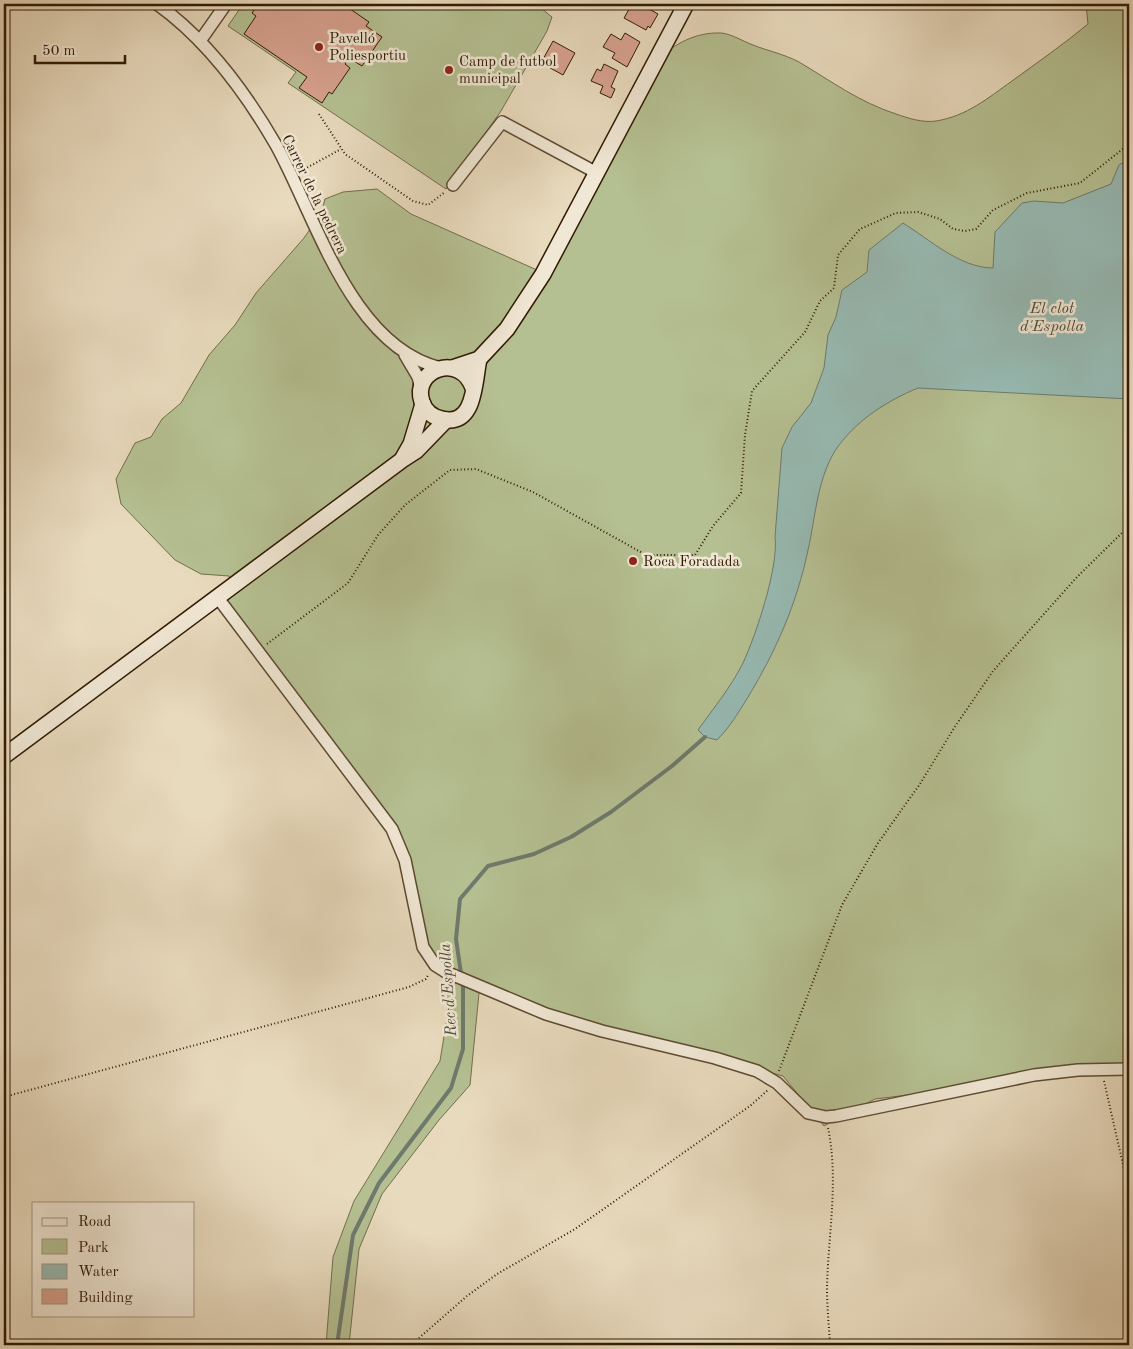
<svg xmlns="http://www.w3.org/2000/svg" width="1133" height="1349" viewBox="0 0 1133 1349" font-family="'Old Standard TT',serif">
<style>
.green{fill:#b5c092;stroke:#736e4a}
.water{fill:#97bab3;stroke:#6e7a6d}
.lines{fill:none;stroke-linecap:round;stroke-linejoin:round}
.stream{stroke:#6e7a6d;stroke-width:4}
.building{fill:#d7a18e;stroke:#311b03}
.street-casing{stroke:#5f4b32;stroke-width:14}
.secondary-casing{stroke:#311b03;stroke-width:18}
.path{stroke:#311b03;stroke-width:2;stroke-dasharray:1 2.5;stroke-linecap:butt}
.street{stroke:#f0e7d4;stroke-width:11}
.secondary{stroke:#f0e7d4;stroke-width:15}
.poi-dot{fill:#8f2418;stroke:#f0e7d4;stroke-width:2}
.labels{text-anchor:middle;stroke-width:5;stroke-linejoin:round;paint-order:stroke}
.poi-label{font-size:15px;fill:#311b03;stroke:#f0e7d4;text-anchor:start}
.street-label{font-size:15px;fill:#311b03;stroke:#f0e7d4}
.water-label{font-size:16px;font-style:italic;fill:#504b38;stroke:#f0e7d4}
</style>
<rect width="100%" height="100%" fill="#e8dabd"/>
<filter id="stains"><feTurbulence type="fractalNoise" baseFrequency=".004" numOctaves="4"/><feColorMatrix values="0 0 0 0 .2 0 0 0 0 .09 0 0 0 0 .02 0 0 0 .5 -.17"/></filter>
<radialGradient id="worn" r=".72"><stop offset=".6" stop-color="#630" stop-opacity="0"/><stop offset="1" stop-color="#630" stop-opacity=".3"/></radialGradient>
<!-- green -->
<g class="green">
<path d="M243,4H536L552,17L547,31L501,111L446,189L288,83L296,72L228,26Z"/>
<path d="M1086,4H1129V1068L875,1099L824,1126L783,1076L546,1012L480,983L470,1085L439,1120L382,1194L359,1249L349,1345H326L333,1257L354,1201L440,1061L449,1006L441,965L427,959L396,838L216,597L231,586L229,576L201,574L175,560L121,504L116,479L135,443L151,437L162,419L181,403L209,355L235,325L256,293L304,238L321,213L325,199L343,192L377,189L411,214L537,270L656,60C675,44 695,32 721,33C732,34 742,41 753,45C768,51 784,54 799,62C831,81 859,102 896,114C908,118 922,123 936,121C967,116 988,98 1012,81C1038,62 1064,44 1088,24Z"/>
</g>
<!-- water -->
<path class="water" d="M1129,159V399L918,388C887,401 860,418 839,445C817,475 816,516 808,550C797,603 776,651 748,697C738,713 730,727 717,740L705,737L698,730C713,709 731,687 743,663C756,635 779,566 775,537L782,448L792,427L811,403L824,368L828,335L836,317L842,290L867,272L869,250L903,223C929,239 960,268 993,268L995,232L1022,203L1034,201L1063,203L1111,184L1119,165Z"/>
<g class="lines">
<!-- stream -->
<path class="stream" d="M337,1345L353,1235L379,1183L451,1088L463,1049V987L456,939L460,899L488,866L534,854L571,837L611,812L672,766L705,737"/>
</g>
<!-- building -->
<g class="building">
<path d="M258,4H343L369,22L366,26L382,37L362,66L349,58L345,64L350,68L332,94L329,92L322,103L299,88L307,77L244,34L256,16L252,13Z"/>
<path d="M632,4H643L642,5L658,14L650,28L648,26L646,30L624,18Z"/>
<path d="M625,33L640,42L627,67L612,58L615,53L603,47L611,34L621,40Z"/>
<path d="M553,41L575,53L563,75L541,63Z"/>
<path d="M604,64L618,71L611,87L615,89L611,98L600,93L603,86L591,81L597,69L601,71Z"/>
</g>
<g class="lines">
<!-- street casing -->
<g class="street-casing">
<g id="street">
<path d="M157,4C206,39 246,93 276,145C316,217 351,347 441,368"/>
<path d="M200,41L226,4"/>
<path d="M453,185L502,122L597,173"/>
<path d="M405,355L418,377L421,389"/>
<path d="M218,598L392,829L405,860L423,947L435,965L446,972L546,1014L602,1031L715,1058L757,1071L777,1083L808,1113L826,1117L836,1116L1034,1075L1078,1070L1129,1069"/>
</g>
</g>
<!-- secondary casing -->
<g class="secondary-casing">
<g id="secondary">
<path d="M452,368L479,359L507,329L543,274L686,4"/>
<path d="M473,388C461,352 411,369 422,402C425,411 433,417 442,419C476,427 474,381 479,359"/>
<path d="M403,458L411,444L423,404"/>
<path d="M4,756L402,460L416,451L446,420"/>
</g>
</g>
<!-- path -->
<g class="path">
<path d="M319,114L345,154L413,201L428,205L445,192"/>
<path d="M301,171L341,149"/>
<path d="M267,644L348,583L378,535L405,505L450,470L476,469L533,492L646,555H695L713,526L741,493L745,435L752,391L805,332L820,301L834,288L838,255L860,229L896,213L918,212L940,219L953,229L965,231L976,229L993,210L1027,193L1080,183L1129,144"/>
<path d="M779,1071L842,905L878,843L920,784L954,728L993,671L1077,577L1129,526"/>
<path d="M1104,1081L1129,1191"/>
<path d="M4,1097L409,987L426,979L428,975"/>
<path d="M828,1128C839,1180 828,1236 827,1288C827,1307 829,1326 830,1345"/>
<path d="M411,1345L467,1296L497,1274L575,1229L750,1106L768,1090"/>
</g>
<!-- street -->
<use href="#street" class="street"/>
<!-- secondary -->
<use href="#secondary" class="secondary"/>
</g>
<!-- markers -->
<g class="poi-dot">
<circle cx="319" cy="47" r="5"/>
<circle cx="449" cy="70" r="5"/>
<circle cx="633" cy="561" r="5"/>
</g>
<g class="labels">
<!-- poi labels -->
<g class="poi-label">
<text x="329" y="43">Pavelló<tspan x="329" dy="17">Poliesportiu</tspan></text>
<text x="459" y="66">Camp de futbol<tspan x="459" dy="17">municipal</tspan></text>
<text x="643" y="566">Roca Foradada</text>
</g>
<!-- street labels -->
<g class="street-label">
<text transform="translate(315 194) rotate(64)" y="5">Carrer de la pedrera</text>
</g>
<!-- water labels -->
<g class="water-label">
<text x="1052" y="313">El clot<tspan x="1052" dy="18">d'Espolla</tspan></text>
<text transform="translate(447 990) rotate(-94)" y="6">Rec d'Espolla</text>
</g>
</g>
<!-- margin -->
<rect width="1133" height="1349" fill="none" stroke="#e8dabd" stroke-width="20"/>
<rect x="5" y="5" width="1123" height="1339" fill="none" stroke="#311b03" stroke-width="2.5"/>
<rect x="10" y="10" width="1113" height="1329" fill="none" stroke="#311b03"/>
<!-- legend -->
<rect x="32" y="1202" width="162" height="115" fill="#f0e7d4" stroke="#a49580"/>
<rect x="42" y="1218" width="25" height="8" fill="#f0e7d4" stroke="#a49580"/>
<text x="78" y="1226" font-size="15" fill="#311b03">Road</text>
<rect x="42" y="1239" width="25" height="15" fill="#b5c092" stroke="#a49580"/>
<text x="78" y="1252" font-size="15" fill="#311b03">Park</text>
<rect x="42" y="1264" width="25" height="15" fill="#97bab3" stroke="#a49580"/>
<text x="78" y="1276" font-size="15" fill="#311b03">Water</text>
<rect x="42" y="1289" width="25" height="15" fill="#d7a18e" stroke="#a49580"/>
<text x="78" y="1302" font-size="15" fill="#311b03">Building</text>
<!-- scale -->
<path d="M35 55v8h90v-8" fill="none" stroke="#311b03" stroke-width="2.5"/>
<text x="42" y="55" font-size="15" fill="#311b03" stroke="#f0e7d4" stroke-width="4" paint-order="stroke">50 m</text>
<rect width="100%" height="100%" filter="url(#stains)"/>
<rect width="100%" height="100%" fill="url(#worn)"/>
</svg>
